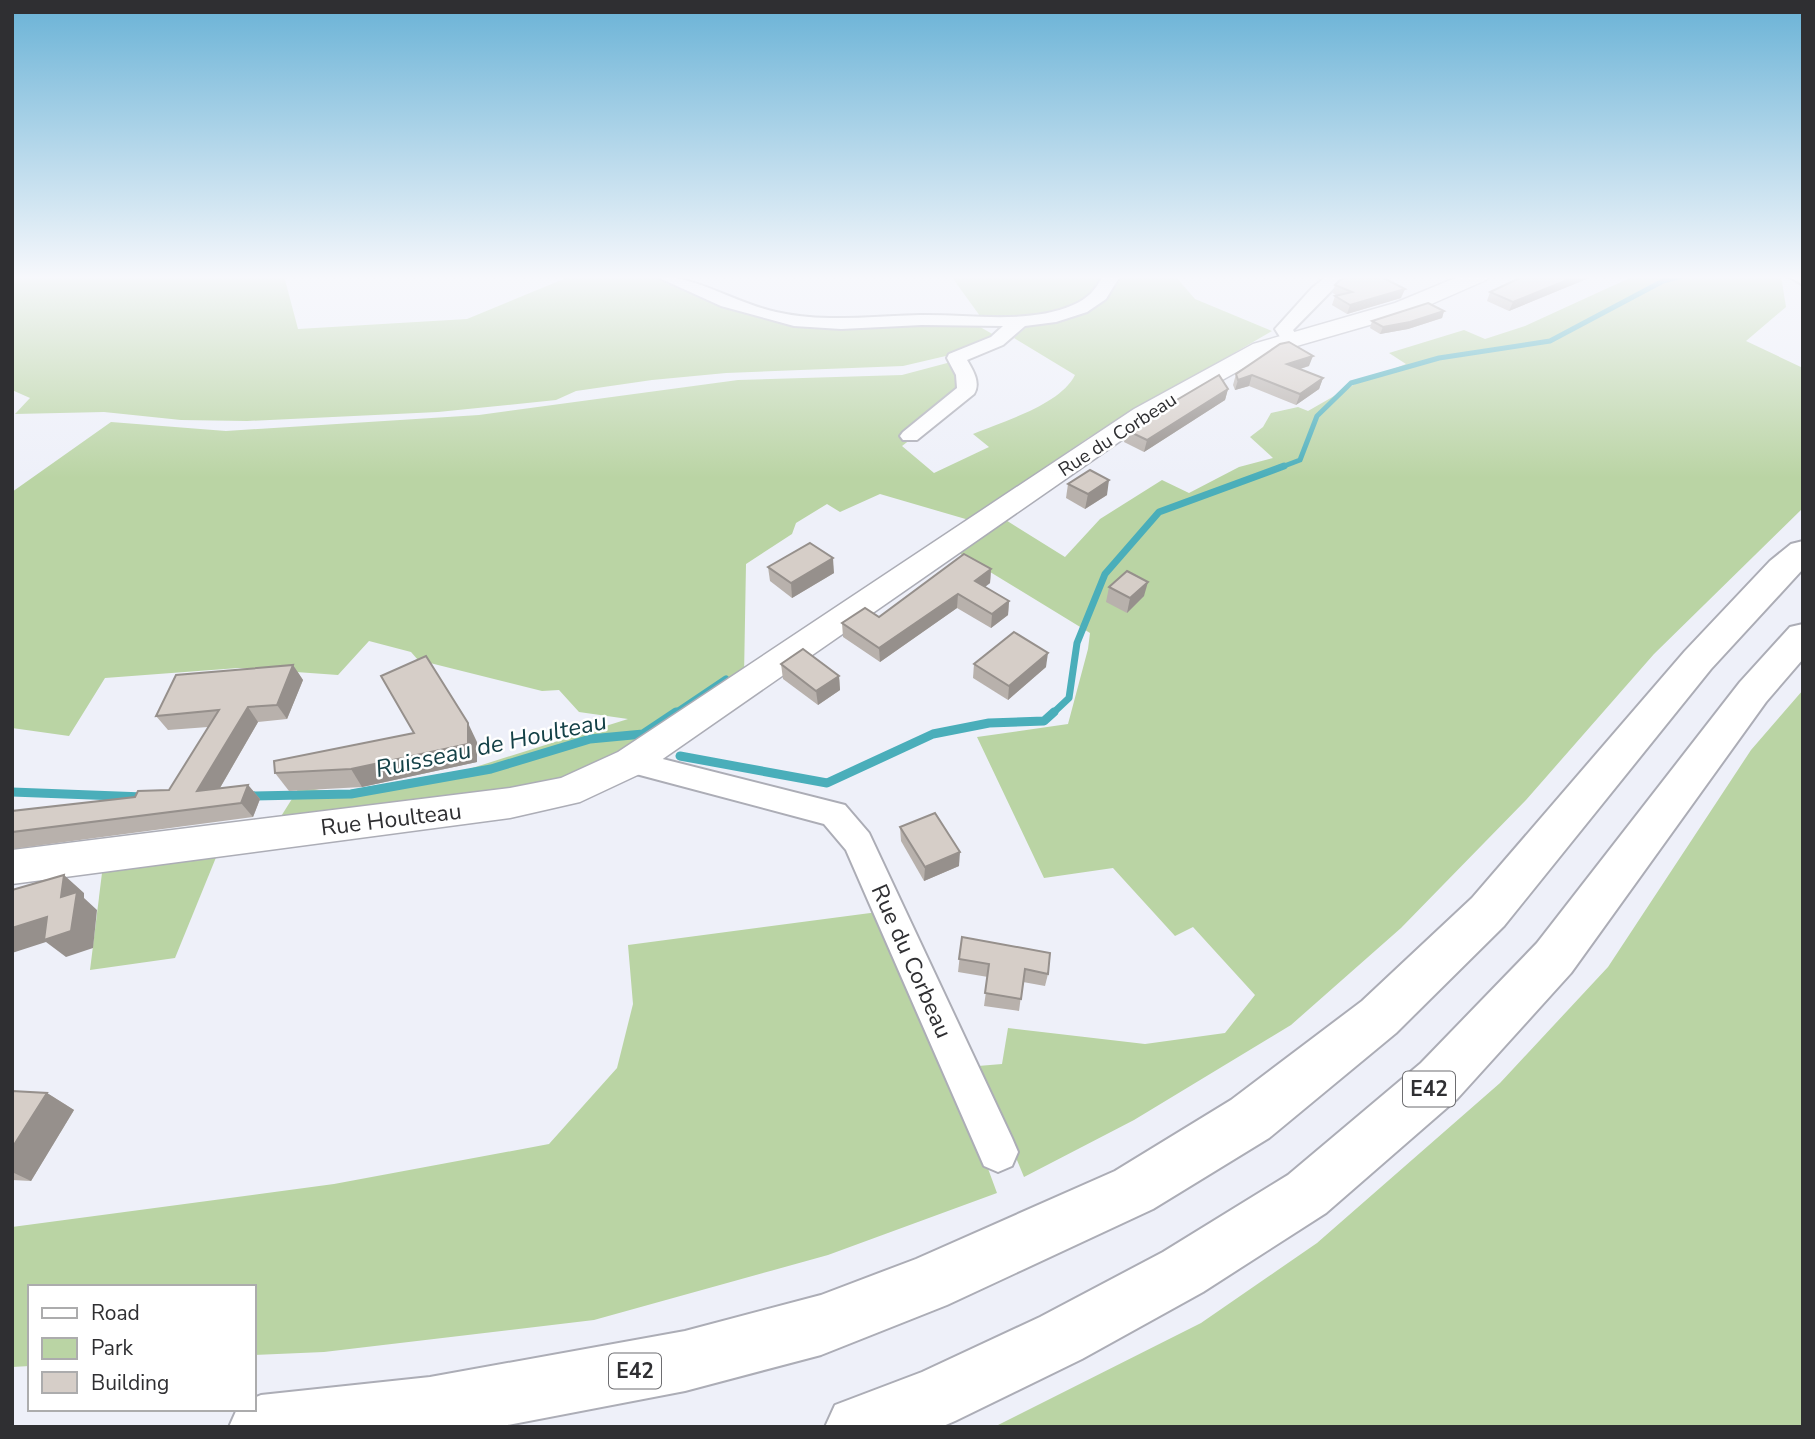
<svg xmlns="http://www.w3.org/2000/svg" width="1815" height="1439" viewBox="0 0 1815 1439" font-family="'Nunito Sans',sans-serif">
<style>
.green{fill:#bad4a4}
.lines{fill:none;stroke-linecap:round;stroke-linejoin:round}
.stream-far2{stroke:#4aaeba;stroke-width:5}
.stream-far1{stroke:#4aaeba;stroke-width:7}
.stream{stroke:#4aaeba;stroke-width:9}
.minor-casing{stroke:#acadb6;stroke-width:4}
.tertiary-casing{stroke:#acadb6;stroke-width:3}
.motorway-casing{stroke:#acadb6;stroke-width:4}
.minor{fill:#fff;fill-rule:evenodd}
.tertiary{fill:#fff;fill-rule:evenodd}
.motorway{fill:#fff;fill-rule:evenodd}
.wall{fill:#b8b1ac}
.shaded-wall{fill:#96908c}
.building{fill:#d6cec8;stroke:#96908c;stroke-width:2}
.labels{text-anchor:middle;stroke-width:5;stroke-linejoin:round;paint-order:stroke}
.far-street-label{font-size:19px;fill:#2f2f32;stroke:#fff}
.shield{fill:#fff;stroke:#6d6d70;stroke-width:2}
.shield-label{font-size:21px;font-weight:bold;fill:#2f2f32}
.street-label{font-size:23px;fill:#2f2f32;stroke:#fff}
.water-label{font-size:24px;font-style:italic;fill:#144147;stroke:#fff}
</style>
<rect width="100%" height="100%" fill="#eef0f9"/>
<!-- green -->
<g class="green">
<path d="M12,276H284L298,329L467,319L571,276H654L735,311L795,325L975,324L994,335L950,355L903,366L726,373L652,380L576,391L556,400L438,412L247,421L181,420L104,412L15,414L30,398L12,390Z"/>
<path d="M951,276H1104C1091,314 1013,320 980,316Z"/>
<path d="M1116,276H1175L1195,299L1272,331L1088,438L969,520L880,494L840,512L827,504L796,523L792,534L746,564L744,676C703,702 656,737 613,757C511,807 391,807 280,818L300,786L319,790H350L469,769L628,719L579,712L559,690L542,691L418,660L411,652L369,641L338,675L238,668L105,678L69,736L12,728V492L111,422L226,431L479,415L738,380L902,375L951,362L963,381L915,436L902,446L934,473L989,447L973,434C1004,421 1060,405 1075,375L1014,338L1030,324L1062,316Z"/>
<path d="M1634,276H1781L1786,307L1746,341L1803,368V508L1654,654L1526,800L1401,928L1291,1025L1134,1120L1024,1177L978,1066L1002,1064L1008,1028L1145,1044L1225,1033L1255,995L1193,927L1175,936L1113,868L1044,878L977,737L1068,724L1088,649L1090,633L954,550L1001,517L1065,557L1100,519L1162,480L1189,493L1239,467L1273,458L1250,437L1263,427L1271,413L1298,407L1308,411L1355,384L1406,364L1389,353L1464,330L1485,339L1525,326Z"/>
<path d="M1803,690V1427H994L1201,1323L1317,1243L1500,1083L1608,967L1751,750Z"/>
<path d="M217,855L175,958L90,970L102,873Z"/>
<path d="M878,912L966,1109L997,1193L828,1255L594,1320L324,1352L254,1355V1287H30V1366L12,1367V1227L334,1184L549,1144L617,1068L633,1004L628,945Z"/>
</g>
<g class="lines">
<!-- stream-far2 -->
<path class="stream-far2" d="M1279,468L1300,460L1317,416L1351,383L1439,358L1550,341L1663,281L1682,276"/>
<!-- stream-far1 -->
<g class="stream-far1">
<path d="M674,714L726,679"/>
<path d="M1052,714L1069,698L1077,643L1105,574L1159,512L1284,466"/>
</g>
<!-- stream -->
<g class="stream">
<path d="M680,756L827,783L933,734L989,723L1044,721L1054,712"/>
<path d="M12,792L144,797"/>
<path d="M248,796L351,794L491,769L590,739L643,734L676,712"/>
</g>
<!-- minor casing -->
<g class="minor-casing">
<g id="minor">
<path d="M655,276C697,276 735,303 776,312C824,323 872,316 920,315C969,314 1027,325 1073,305C1088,299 1096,289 1103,276H1120L1106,299L1087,312L1056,322L1025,326L1003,345L967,360C973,370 981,383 974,394L917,440H903L900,436L903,432L957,388L956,375L947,358L949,354L991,337L1003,326L922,325L841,329L794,326L721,306Z"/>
<path d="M1327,276H1346L1293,330L1299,339L1296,343H1284L1275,329L1312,288Z"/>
<path d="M1788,276H1803V285Z"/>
<path d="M631,751L845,805L869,833L1012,1138L1018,1152L1012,1166L998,1172L984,1166L846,850L824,824L621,770L616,762L621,754Z"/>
</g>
</g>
<!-- tertiary casing -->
<g class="tertiary-casing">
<path id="tertiary" d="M1460,276H1489L1486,280L1411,313L1269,354L1152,419L644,772L580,802L510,818L12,884V850L510,788L561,778L618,752L1134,409L1253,344L1395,303Z"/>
</g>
<!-- motorway casing -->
<g class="motorway-casing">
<g id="motorway">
<path d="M1803,541V569L1711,669L1504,926L1396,1033L1269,1138L1153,1209L947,1305L821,1355L685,1391L497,1427H229L237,1409H254V1398L261,1395L430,1377L685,1331L821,1295L916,1259L1115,1171L1231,1100L1362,1001L1472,898L1685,651L1770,561L1791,544Z"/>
<path d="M1803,624V659L1766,702L1571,973L1457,1099L1326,1213L1203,1292L1082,1359L955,1421L941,1427H825L835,1405L922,1372L1040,1317L1163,1252L1288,1175L1421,1063L1537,943L1740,682L1790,627Z"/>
</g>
</g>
<!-- minor -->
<use href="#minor" class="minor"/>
<!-- tertiary -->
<use href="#tertiary" class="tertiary"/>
<!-- motorway -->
<use href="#motorway" class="motorway"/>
</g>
<!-- wall -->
<g class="wall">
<path d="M1524,276H1605L1589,278L1509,311L1487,301L1490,292Z"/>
<path d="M1335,285L1401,298L1347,314L1332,305L1335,296H1337L1333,293Z"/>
<path d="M1444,311L1442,318L1408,329L1380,334L1370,328L1372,321Z"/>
<path d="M1309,366L1300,369L1323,378L1319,389L1296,405L1249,386L1235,390L1233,385L1236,374Z"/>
<path d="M1228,389L1225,400L1144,452L1124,442L1126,430Z"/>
<path d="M1068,484L1107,495L1085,509L1066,498Z"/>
<path d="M768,567L834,573L792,598L770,581Z"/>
<path d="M991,569L990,583L985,587L1009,601L1008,615L991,628L957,608L880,662L843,637L842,623L879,617Z"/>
<path d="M1109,587L1144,596L1127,613L1106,602Z"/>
<path d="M781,664L839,676L840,690L818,705L783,679Z"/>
<path d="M974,664L1046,667L1008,700L973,678Z"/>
<path d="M293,665L303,680L287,719L258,722L220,788L248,785L260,799L253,817L12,849V811L135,797L169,790L208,727L168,730L156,716Z"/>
<path d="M477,742V762L362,787L289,791L275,773Z"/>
<path d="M900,827L959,866L924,881L901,841Z"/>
<path d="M962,937L1048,974L1045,986L1023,982L1019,1011L984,1006L988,977L958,972Z"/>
<path d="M12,1091L47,1093L74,1110L31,1181L12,1180Z"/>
</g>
<!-- shaded-wall -->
<g class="shaded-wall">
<path d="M1577,276H1605L1589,278L1509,311L1513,302Z"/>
<path d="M1405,289L1401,298L1347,314L1350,305Z"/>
<path d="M1444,311L1442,318L1408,329L1380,334L1383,327Z"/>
<path d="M1313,356L1309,366L1284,374L1287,364Z"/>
<path d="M1252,375L1249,386L1235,390L1238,380Z"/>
<path d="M1323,378L1319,389L1296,405L1300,394Z"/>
<path d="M1228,389L1225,400L1144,452L1147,440Z"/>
<path d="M1109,480L1107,495L1085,509L1088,494Z"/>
<path d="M833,558L834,573L792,598L791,583Z"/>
<path d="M991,569L990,583L974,595L975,581Z"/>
<path d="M1148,582L1144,596L1127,613L1130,598Z"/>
<path d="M958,594L957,608L880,662L879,648Z"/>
<path d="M1009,601L1008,615L991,628L992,614Z"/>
<path d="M1048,653L1046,667L1008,700L1009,686Z"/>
<path d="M293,665L303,680L287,719L277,705Z"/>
<path d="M839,676L840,690L818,705L816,691Z"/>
<path d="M248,707L258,722L210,805L197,791Z"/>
<path d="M468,723L477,742V762L362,787L351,769Z"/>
<path d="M248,785L260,799L253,817L241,803Z"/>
<path d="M960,852L959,866L924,881L925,867Z"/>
<path d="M64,875L84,893V898L97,910L93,948L66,957L46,942L12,953V928L61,897Z"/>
<path d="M47,1093L74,1110L31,1181L12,1172V1148Z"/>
</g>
<!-- building -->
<g class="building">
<path d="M1349,276H1380L1405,289L1350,305L1335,296L1352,292L1335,285L1340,280Z"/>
<path d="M1524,276H1577L1513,302L1490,292Z"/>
<path d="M1428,303L1444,311L1410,322L1383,327L1372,321Z"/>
<path d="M1289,342L1313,356L1287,364L1323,378L1300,394L1252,375L1238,380L1236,374L1280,344Z"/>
<path d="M1219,375L1228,389L1147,440L1126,430Z"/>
<path d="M1090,470L1109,480L1088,494L1068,484Z"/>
<path d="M810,543L833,558L791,583L768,567Z"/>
<path d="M964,554L991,569L975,581L1009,601L992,614L958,594L879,648L842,623L865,608L879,617Z"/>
<path d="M1127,571L1148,582L1130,598L1109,587Z"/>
<path d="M1014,632L1048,653L1009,686L974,664Z"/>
<path d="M803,649L839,676L816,691L781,664Z"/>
<path d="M426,656L468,723V744L351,769L275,773L274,761L414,733L381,676Z"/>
<path d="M293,665L277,705L248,707L197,791L248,785L241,803L12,832V811L135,797L138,791L169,790L219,710L156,716L176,675Z"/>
<path d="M935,813L960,852L925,867L900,827Z"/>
<path d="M64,875L61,897L77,892L71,931L44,940L47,917L12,928V890Z"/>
<path d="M962,937L1050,953L1048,974L1025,969L1021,999L985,993L989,964L959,959Z"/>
<path d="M12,1091L47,1093L12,1148Z"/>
</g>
<!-- sky -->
<linearGradient id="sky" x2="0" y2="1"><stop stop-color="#69b2d6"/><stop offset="0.58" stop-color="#f7f8fc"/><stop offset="1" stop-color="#f7f8fc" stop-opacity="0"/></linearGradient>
<rect width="1815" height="478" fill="url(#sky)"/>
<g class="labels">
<!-- far-street labels -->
<g class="far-street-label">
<text transform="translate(1117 434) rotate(-33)" y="7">Rue du Corbeau</text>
</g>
<!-- shield labels -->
<g class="shield">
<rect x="1403" y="1071.5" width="52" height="35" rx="5"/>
<rect x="609" y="1353.5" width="52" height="35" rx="5"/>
</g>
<g class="shield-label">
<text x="1429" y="1096">E42</text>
<text x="635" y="1378">E42</text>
</g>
<!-- street labels -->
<g class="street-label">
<text transform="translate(391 819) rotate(-7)" y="8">Rue Houlteau</text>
<text transform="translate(912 961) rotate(66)" y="8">Rue du Corbeau</text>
</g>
<!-- water labels -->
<g class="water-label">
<text transform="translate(491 745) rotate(-12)" y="8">Ruisseau de Houlteau</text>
</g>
</g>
<!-- border -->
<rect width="1815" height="1439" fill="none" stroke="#2f2f32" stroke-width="28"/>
<!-- legend -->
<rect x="28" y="1285" width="228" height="126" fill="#ffffff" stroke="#acacad" stroke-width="2"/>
<rect x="42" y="1308" width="35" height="10" fill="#ffffff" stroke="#acacad" stroke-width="2"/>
<text x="91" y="1320" font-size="21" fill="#2f2f32">Road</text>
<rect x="42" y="1338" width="35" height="21" fill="#bad4a4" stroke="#acacad" stroke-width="2"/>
<text x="91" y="1355" font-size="21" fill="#2f2f32">Park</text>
<rect x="42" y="1372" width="35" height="21" fill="#d6cec8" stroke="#acacad" stroke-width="2"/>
<text x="91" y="1390" font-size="21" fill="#2f2f32">Building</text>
</svg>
